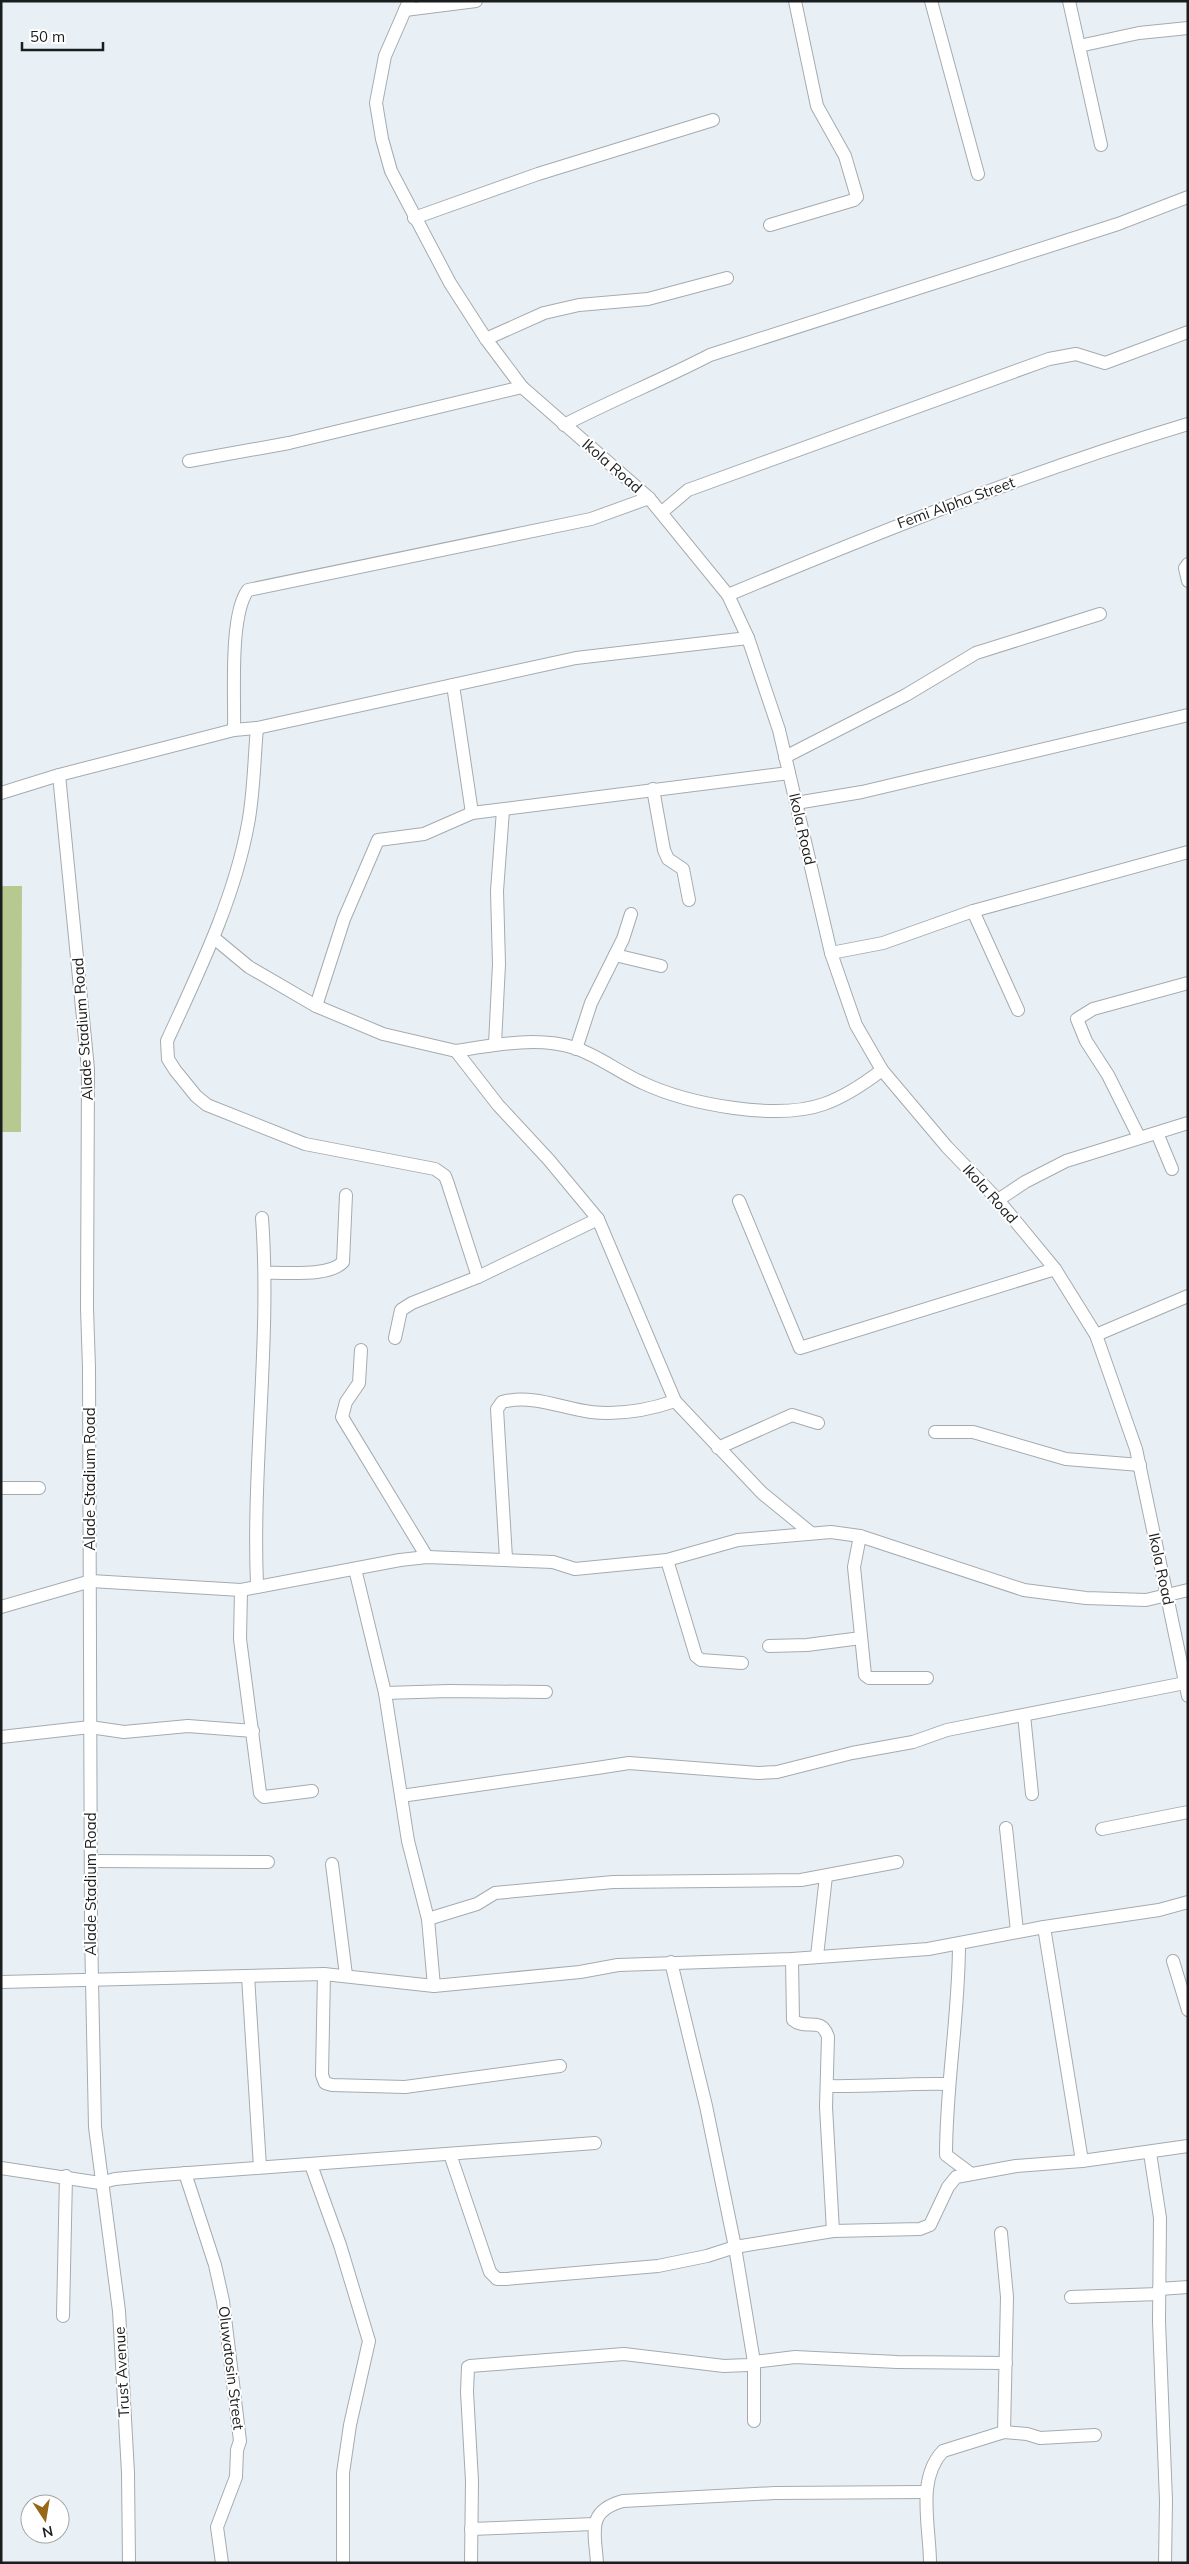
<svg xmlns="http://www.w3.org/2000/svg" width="1189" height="2564" viewBox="0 0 1189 2564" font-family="Mulish,sans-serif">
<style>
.green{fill:#b7c991}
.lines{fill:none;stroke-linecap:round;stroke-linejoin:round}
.minor-casing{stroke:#a5abaf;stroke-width:14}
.minor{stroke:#fff;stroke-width:12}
.labels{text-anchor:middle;stroke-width:4;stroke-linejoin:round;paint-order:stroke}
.street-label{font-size:15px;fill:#1a1d1e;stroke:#fff}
</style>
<rect width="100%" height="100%" fill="#e9f0f5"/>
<!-- green -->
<path class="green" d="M1,886H22L21,1132H1Z"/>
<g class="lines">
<!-- minor casing -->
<g class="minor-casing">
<g id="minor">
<path d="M409,1L385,56L376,103L382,139L391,171L450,283L486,339L522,387L649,498L728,595L748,638L779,730L831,953L856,1025L882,1070L947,1147L998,1200L1055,1269L1096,1335L1136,1449L1188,1696"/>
<path d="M931,1L978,174"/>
<path d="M1069,1L1101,145"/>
<path d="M405,10L476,1"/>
<path d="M1079,46L1139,33L1188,28"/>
<path d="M414,218L538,174L713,120"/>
<path d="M770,225L854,200L857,197L845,156L817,106L795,1"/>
<path d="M486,339L544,313L579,305L648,299L727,278"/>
<path d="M564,425C612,400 662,380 710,355L1118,224L1188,197"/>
<path d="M189,461L289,443L522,387"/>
<path d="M662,512L688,490L1049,359L1076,354L1105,363L1188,332"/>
<path d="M1188,564L1185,568L1188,581"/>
<path d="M728,595C879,532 1031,471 1188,424"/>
<path d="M453,685L472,813"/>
<path d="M257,728C254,760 254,793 248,824C234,900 199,971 167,1041L168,1059L175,1070L196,1096L207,1105L305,1144L435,1169L445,1176L448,1184L478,1277"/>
<path d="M234,730C235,697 229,615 248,590L591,519L649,498"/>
<path d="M785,757L906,695L976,653L1100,614"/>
<path d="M59,775L88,1069L87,1308L89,1368L91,1931L95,2127L119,2311L128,2473L129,2563"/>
<path d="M653,789L664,850L668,859L683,869L689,900"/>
<path d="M1,793L59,775L234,730L257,728L576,658L748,638"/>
<path d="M796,803L862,792L1188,715"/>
<path d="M973,911L1018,1010"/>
<path d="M214,938L249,967L316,1006L383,1034L456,1051L498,1105L549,1160L598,1219L675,1401"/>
<path d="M831,953L883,943L973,911L1188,852"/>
<path d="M615,955L661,966"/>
<path d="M316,1006L344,919L378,840L424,834L472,813L789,773"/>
<path d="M495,1044L499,964L497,891L503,810"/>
<path d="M576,1049L591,1003L623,939L631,914"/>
<path d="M456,1051C493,1045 538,1036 575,1048C599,1056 620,1073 643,1083C688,1104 776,1121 824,1104C844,1097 865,1083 882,1070"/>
<path d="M1157,1133L1172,1169"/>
<path d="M1139,1137L1108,1075L1086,1041L1077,1019L1093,1009L1188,983"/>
<path d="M998,1200L1025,1182L1066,1161L1188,1123"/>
<path d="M739,1201L800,1348L1055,1269"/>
<path d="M266,1273C287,1272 329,1277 343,1262L346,1195"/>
<path d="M1096,1335L1188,1296"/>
<path d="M395,1338L401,1310L412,1303L478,1277L598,1219"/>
<path d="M361,1350L359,1383L346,1402L342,1417L427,1557"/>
<path d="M935,1432H973L1066,1459L1140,1465"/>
<path d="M718,1448L792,1415L818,1423"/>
<path d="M1,1488H39"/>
<path d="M860,1536L854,1567L865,1675L869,1678H927"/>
<path d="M506,1558L497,1409L502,1402C533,1394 561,1408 591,1412C619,1415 649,1410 675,1401L762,1493L811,1533"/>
<path d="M667,1560L696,1656L701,1660L742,1663"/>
<path d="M355,1569L385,1693L408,1841L428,1919L434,1986"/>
<path d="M257,1585C252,1463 271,1340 262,1218"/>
<path d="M241,1590L240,1639L260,1793L264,1797L312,1791"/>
<path d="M1,1607L91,1581L241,1590L400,1560L427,1557L553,1562L575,1569L667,1560L738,1540L831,1532L860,1536L1024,1590L1086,1598L1146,1600L1188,1590"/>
<path d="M769,1646L807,1645L861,1638"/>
<path d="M385,1693L449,1691L546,1692"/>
<path d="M1024,1715L1032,1794"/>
<path d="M1,1737L90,1727L124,1732L188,1726L253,1731"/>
<path d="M401,1796L597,1768L629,1763L758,1773L777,1772L852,1753L913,1742L947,1730L1185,1683"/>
<path d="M1006,1828L1017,1931"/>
<path d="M1102,1829L1188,1812"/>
<path d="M91,1861L268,1862"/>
<path d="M332,1864L346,1975"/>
<path d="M428,1919L477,1904L495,1893L613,1882L801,1880L897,1862"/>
<path d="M1044,1927L1082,2161"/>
<path d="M959,1944C959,2015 946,2084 946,2155L970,2173"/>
<path d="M817,1956L826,1876"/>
<path d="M792,1959L793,2020C806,2031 821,2015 828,2037L826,2107L833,2231"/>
<path d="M1173,1961L1188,2010"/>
<path d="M671,1962L706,2106L735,2247L754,2362V2421"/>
<path d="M324,1974L322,2075L325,2083L332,2085L405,2087L560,2066"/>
<path d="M248,1976L260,2167"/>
<path d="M1,1982L324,1974L434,1986L580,1972L618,1965L792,1959L928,1949L1044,1927L1159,1910L1188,1902"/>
<path d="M827,2086C867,2087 907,2083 948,2084"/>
<path d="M1150,2153L1160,2218L1159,2321L1166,2501L1165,2563"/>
<path d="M450,2154L490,2272L497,2279H506L658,2266L707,2256L735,2247L833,2231L920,2229L930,2225L948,2187L956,2177L1016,2166L1082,2161L1188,2146"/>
<path d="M311,2165L340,2245L369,2341L350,2425L343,2473V2563"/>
<path d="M1,2168L100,2183L115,2179L147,2176L595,2143"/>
<path d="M185,2173L215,2265L223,2301L240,2441L237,2450L236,2477L217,2527L222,2563"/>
<path d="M1001,2233L1007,2297L1004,2432"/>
<path d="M1159,2289L1188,2287"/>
<path d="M1071,2297L1159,2294"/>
<path d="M63,2316L66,2176"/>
<path d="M471,2529L594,2524"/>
<path d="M471,2563L472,2481L467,2392L468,2367L470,2366L624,2354L724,2366L748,2365L754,2362L795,2357L897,2362L1006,2363"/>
<path d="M597,2563C595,2532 586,2511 623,2501L775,2493L925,2492"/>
<path d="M930,2563C930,2527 916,2479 943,2451L1004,2432L1027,2434L1040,2438L1095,2435"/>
</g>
</g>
<!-- minor -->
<use href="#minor" class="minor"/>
</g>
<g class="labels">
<!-- street labels -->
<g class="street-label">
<text transform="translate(612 466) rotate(41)" y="5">Ikola Road</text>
<text transform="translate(956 503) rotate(-20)" y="5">Femi Alpha Street</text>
<text transform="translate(802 829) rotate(77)" y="5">Ikola Road</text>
<text transform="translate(83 1029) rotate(-94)" y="5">Alade Stadium Road</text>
<text transform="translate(990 1194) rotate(48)" y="5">Ikola Road</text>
<text transform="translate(90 1479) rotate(-90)" y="5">Alade Stadium Road</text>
<text transform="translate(1161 1569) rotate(78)" y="5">Ikola Road</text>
<text transform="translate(91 1884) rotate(-90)" y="5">Alade Stadium Road</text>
<text transform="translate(231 2368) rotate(83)" y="5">Oluwatosin Street</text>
<text transform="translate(122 2372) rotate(-93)" y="5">Trust Avenue</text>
</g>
</g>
<!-- border -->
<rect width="1189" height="2564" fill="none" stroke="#1a1d1e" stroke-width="5"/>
<!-- north arrow -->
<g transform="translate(45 2519) rotate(168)"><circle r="24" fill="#ffffff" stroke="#a3a5a5"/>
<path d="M0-4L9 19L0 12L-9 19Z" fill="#986719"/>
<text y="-8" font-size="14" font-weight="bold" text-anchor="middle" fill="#1a1d1e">N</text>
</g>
<!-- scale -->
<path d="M22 42v8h81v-8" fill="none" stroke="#1a1d1e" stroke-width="2.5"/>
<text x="30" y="42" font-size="15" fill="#1a1d1e" stroke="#ffffff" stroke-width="4" paint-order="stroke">50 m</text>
</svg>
